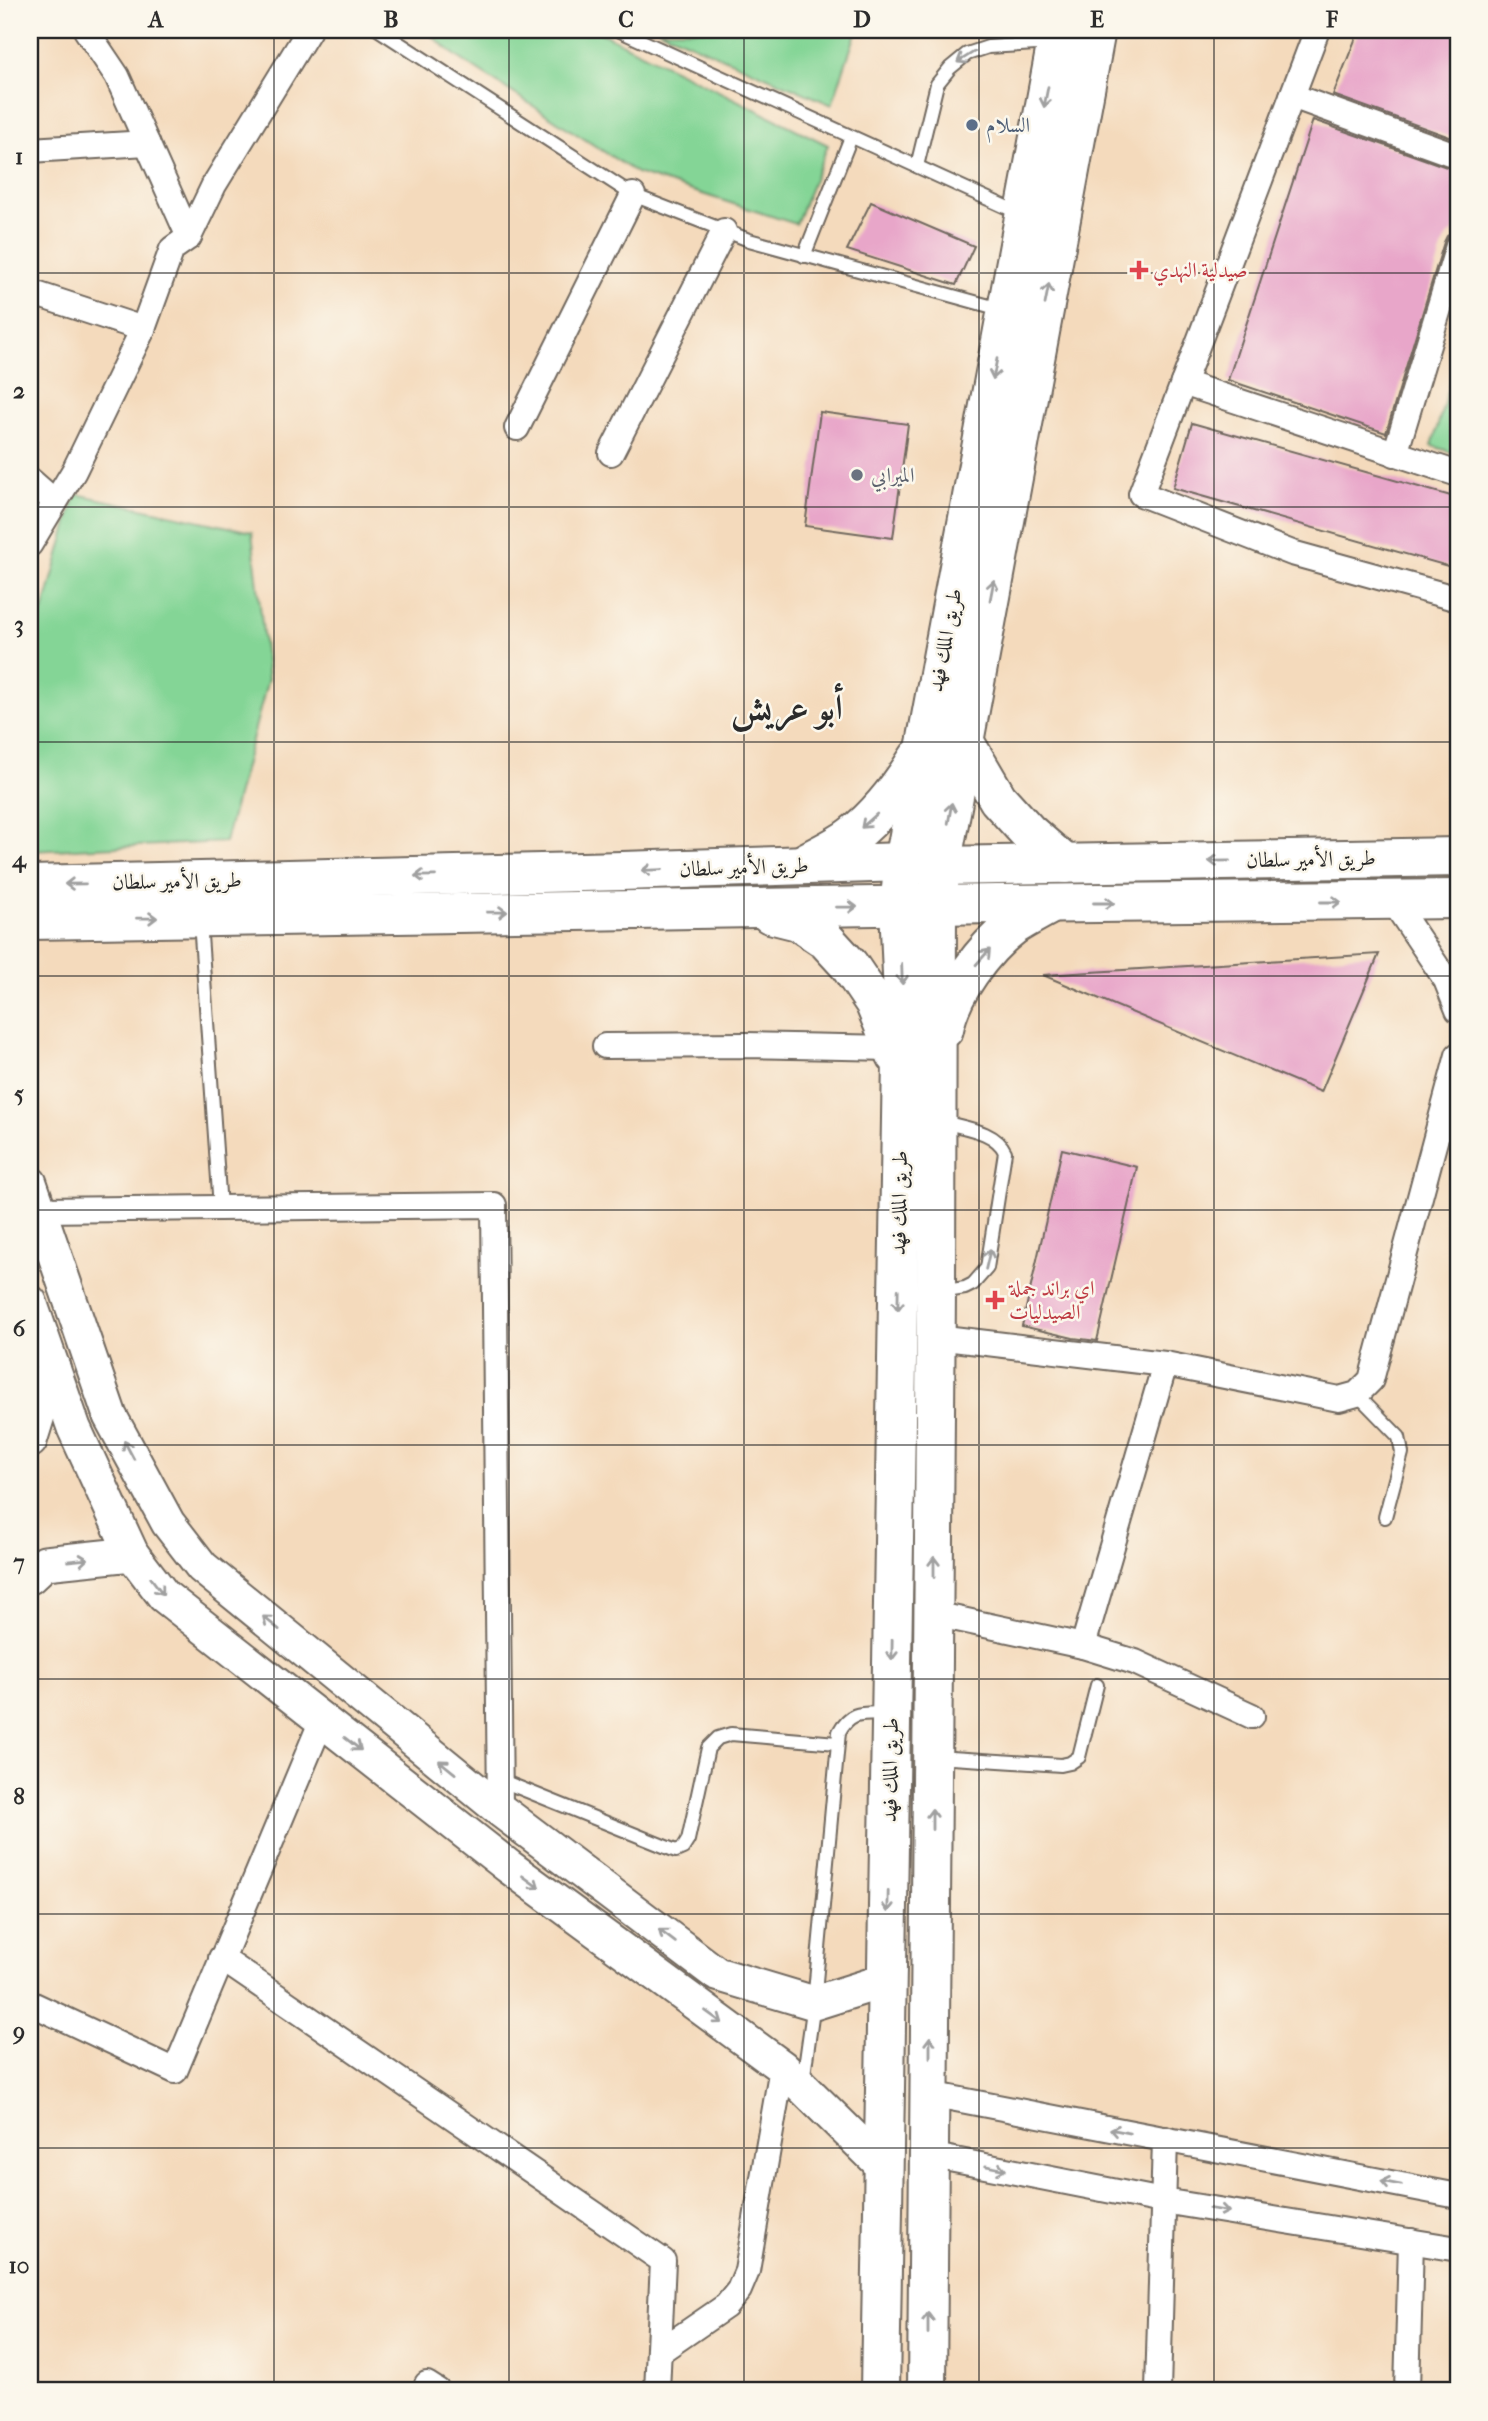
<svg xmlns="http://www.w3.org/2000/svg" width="1488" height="2421" viewBox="0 0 1488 2421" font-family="'IM FELL French Canon',Amiri,serif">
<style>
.green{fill:#84d596;stroke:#588060;stroke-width:2}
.building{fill:#e8a6c9}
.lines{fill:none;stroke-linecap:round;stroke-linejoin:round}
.lane-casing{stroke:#71685e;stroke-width:16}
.street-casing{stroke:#71685e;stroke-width:28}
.secondary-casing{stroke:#71685e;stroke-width:37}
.highway-casing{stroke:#71685e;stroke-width:42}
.lane{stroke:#fff;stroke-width:12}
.street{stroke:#fff;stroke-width:24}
.secondary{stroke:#fff;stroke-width:33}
.highway{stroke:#fff;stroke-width:38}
.oneway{stroke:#a0a0a0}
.grid{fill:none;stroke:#2b2b2b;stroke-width:2;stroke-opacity:0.55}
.service-dot{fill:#5c6f8a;stroke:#fbf7ec;stroke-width:2.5}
.health-dot{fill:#e0444e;stroke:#fbf7ec;stroke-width:2.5}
.worship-dot{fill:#6b7280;stroke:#fbf7ec;stroke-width:2.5}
.labels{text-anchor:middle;stroke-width:5;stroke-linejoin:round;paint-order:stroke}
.service-label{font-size:21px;fill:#4e5e75;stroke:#fbf7ec;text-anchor:start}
.health-label{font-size:21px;fill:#be3a42;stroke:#fbf7ec;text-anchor:start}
.worship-label{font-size:21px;fill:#5b616d;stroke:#fbf7ec;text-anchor:start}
.street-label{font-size:21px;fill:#2b2b2b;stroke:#fbf7ec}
.town-label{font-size:35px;font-weight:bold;fill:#2b2b2b;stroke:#fbf7ec}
.neatline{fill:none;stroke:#2b2b2b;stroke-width:2.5}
.grid-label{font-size:23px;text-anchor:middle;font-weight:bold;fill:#2b2b2b}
</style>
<rect width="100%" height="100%" fill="#fbf7ec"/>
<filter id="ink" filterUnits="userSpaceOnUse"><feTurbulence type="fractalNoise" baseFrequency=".0143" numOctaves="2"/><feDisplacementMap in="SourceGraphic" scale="14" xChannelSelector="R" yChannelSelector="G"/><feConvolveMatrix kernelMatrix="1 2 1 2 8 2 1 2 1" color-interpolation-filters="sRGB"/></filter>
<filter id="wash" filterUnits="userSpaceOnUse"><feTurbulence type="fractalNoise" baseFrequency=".00686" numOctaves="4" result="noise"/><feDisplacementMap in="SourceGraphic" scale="28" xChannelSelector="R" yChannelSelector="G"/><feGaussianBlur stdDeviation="1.57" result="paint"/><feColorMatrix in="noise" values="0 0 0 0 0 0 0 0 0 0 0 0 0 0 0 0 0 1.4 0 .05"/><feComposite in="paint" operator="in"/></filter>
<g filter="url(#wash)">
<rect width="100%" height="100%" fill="#f4dabc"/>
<!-- green -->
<g class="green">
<path d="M425,30H595L828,145L796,224L637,173L456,56Z"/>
<path d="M659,30H857L832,105Z"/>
<path d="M1458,353V454L1432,446Z"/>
<path d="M76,494L252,532L268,679L225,842L30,851V658Z"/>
</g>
<g id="blocks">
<!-- building -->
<g class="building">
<path d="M1359,30H1458V140L1333,95Z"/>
<path d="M1313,120L1458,171V217L1453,232L1447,236L1444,242L1386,433L1228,380Z"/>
<path d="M871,202L974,246L956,285L847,250Z"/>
<path d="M820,412L908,424L893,538L805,526Z"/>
<path d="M1192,423L1458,498V569L1173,488Z"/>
<path d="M1379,954L1321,1092L1043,975Z"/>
<path d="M1062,1149L1137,1167L1097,1341L1073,1338L1022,1326Z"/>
</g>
</g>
</g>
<g filter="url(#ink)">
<use href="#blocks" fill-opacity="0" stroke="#71685e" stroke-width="2"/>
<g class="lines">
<!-- lane casing -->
<g class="lane-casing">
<g id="lane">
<path d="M379,30L633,195L749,240L1004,310"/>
<path d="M618,30L1019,213"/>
<path d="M917,166L937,84L950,68L967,54L988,47L1052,43"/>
<path d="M804,256L851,137"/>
<path d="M200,921L220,1208"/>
<path d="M940,1292L965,1288L973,1284L987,1268L1005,1152C995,1130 962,1128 940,1121"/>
<path d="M1357,1394L1399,1437L1402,1453L1385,1517"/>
<path d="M936,1757L1061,1765L1070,1763L1079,1757L1097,1685"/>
<path d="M500,1780L676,1851L683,1848L688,1840L708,1748L718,1738L731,1734L837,1743"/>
<path d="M803,2082L814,2003L839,1732C851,1709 864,1714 887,1713"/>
</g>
</g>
<!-- street casing -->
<g class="street-casing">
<g id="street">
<path d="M86,30L117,76L189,237"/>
<path d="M1317,30L1141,494L1292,553L1458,599"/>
<path d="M1292,96L1458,156"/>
<path d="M30,150L147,143"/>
<path d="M30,292L143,329"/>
<path d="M1183,383L1458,474"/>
<path d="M517,428L633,195"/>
<path d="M611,453L724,231"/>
<path d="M1395,454L1458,246"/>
<path d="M30,480L55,502"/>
<path d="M30,544L74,471L143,329L172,249L189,237L214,185L309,30"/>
<path d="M1393,901L1446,980L1458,1010"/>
<path d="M605,1046L746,1045L893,1048"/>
<path d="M39,1210L494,1205L500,1810"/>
<path d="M936,1337L1165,1364L1339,1399L1357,1394L1371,1380L1458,1055"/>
<path d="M934,1614L1083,1646L1135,1662L1252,1716"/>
<path d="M1083,1646L1165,1364"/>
<path d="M221,1958L663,2261L657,2391"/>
<path d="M30,2003L175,2071L322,1720"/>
<path d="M930,2094L1458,2196"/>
<path d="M929,2155L1163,2201L1458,2249"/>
<path d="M659,2352L726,2306L739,2290L747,2271L782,2067"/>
<path d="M427,2384L438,2391"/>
<path d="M1158,2391L1165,2139"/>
<path d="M1407,2391L1411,2241"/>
</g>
</g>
<!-- secondary casing -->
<g class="secondary-casing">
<g id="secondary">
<path d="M30,1183L110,1416L168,1523L202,1567L500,1810L717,1974L814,2003L887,1980"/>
<path d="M30,1302L74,1428L132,1554L164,1596L508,1866L782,2067L884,2167"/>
<path d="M30,1441L53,1367"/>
<path d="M30,1577L45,1563L132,1554"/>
</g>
</g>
<!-- highway casing -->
<g class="highway-casing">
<g id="highway">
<path d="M964,741L998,799L1028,832L1065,864"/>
<path d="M805,863C821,854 839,846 853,835C880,814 900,787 918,758"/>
<path d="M30,885L622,871L904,862L941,866L1458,857"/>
<path d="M770,914L798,921L826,940L849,965L874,1002L896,1055"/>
<path d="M30,920L997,904L1458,899"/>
<path d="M944,1029C951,992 983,949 1013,926C1025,918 1039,911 1051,904"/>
<path d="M880,2391L903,997L899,906L904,862L1059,30"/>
<path d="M927,2391L936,1292L937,905L941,866L1096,30"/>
</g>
</g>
<!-- lane -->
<use href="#lane" class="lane"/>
<!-- street -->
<use href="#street" class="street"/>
<!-- secondary -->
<use href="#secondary" class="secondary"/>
<!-- highway -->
<use href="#highway" class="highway"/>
</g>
<!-- one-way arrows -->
<defs><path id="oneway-shaft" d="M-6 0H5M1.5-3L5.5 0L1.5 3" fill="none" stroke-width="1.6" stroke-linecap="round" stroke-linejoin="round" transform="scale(1.75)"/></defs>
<g class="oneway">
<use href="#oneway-shaft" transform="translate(966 57) rotate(148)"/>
<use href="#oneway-shaft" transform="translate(1046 97) rotate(101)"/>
<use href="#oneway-shaft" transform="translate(1047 294) rotate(-79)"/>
<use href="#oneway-shaft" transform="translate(995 369) rotate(101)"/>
<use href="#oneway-shaft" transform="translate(992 590) rotate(-79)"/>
<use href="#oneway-shaft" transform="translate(950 813) rotate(-80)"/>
<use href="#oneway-shaft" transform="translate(869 821) rotate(138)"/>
<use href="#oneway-shaft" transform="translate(1219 861) rotate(179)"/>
<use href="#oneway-shaft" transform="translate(652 870) rotate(178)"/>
<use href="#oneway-shaft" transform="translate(425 876) rotate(179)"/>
<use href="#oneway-shaft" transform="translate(75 884) rotate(179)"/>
<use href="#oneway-shaft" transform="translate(1331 902)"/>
<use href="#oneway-shaft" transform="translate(1104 903)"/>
<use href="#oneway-shaft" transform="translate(847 907) rotate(-1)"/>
<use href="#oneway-shaft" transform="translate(497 912) rotate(-1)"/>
<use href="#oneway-shaft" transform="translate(147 918) rotate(-1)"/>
<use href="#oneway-shaft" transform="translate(983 957) rotate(-48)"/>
<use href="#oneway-shaft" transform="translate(902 974) rotate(88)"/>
<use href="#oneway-shaft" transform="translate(988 1259) rotate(-77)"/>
<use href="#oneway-shaft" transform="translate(898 1300) rotate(91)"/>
<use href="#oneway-shaft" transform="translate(129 1450) rotate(-118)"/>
<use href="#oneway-shaft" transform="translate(78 1560) rotate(-6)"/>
<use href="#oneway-shaft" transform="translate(934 1567) rotate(-90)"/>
<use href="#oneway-shaft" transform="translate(157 1586) rotate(53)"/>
<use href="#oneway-shaft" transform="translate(271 1623) rotate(-141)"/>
<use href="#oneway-shaft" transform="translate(892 1650) rotate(91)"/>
<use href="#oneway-shaft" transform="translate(353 1744) rotate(38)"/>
<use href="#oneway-shaft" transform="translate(447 1767) rotate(-141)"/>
<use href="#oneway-shaft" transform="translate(932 1819) rotate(-90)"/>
<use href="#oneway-shaft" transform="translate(531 1882) rotate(36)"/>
<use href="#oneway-shaft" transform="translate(888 1902) rotate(91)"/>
<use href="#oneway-shaft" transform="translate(667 1936) rotate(-143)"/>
<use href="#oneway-shaft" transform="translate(714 2017) rotate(36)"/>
<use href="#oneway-shaft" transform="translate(930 2047) rotate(-90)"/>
<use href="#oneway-shaft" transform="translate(1120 2131) rotate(-169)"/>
<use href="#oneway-shaft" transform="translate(996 2168) rotate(11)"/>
<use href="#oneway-shaft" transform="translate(1391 2183) rotate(-169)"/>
<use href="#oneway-shaft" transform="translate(1219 2210) rotate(9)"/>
<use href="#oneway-shaft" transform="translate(928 2323) rotate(-90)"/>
</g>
</g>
<!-- grid -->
<path class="grid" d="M274,30V2391M509,30V2391M744,30V2391M979,30V2391M1214,30V2391M30,273H1458M30,507H1458M30,742H1458M30,976H1458M30,1210H1458M30,1445H1458M30,1679H1458M30,1914H1458M30,2148H1458"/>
<!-- markers -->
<circle class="service-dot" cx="972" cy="125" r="7"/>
<g class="health-dot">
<path d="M1135.5 259.5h7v7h7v7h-7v7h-7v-7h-7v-7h7z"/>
<path d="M991.5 1289.5h7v7h7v7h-7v7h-7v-7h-7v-7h7z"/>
</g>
<circle class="worship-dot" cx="857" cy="475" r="7"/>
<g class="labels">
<!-- service labels -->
<g class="service-label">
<text x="986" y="132">السلام</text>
</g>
<!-- health labels -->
<g class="health-label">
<text x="1153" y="277">صيدلية النهدي</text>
<text x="1009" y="1295">اي براند جملة<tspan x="1009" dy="24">الصيدليات</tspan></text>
</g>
<!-- worship labels -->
<g class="worship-label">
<text x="871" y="482">الميرابي</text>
</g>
<!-- street labels -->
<g class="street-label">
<text transform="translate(945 640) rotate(-79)" y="7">طريق الملك فهد</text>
<text transform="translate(1311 859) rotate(-1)" y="7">طريق الأمير سلطان</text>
<text transform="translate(744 867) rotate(-2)" y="7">طريق الأمير سلطان</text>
<text transform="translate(177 881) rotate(-1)" y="7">طريق الأمير سلطان</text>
<text transform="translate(899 1203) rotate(-89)" y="7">طريق الملك فهد</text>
<text transform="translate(890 1770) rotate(-89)" y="7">طريق الملك فهد</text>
</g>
<!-- town labels -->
<g class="town-label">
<text x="787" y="719">أبو عريش</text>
</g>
</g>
<!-- margin -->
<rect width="1488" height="2421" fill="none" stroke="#fbf7ec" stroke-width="77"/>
<rect x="38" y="38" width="1412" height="2344" class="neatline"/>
<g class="grid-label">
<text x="156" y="27">A</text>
<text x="391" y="27">B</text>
<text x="626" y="27">C</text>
<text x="862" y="27">D</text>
<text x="1097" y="27">E</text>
<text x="1332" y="27">F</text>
<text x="19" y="164">1</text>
<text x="19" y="398">2</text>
<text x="19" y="632">3</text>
<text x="19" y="867">4</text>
<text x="19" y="1101">5</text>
<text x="19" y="1336">6</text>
<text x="19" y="1570">7</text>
<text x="19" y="1804">8</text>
<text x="19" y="2039">9</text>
<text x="19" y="2273">10</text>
</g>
</svg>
